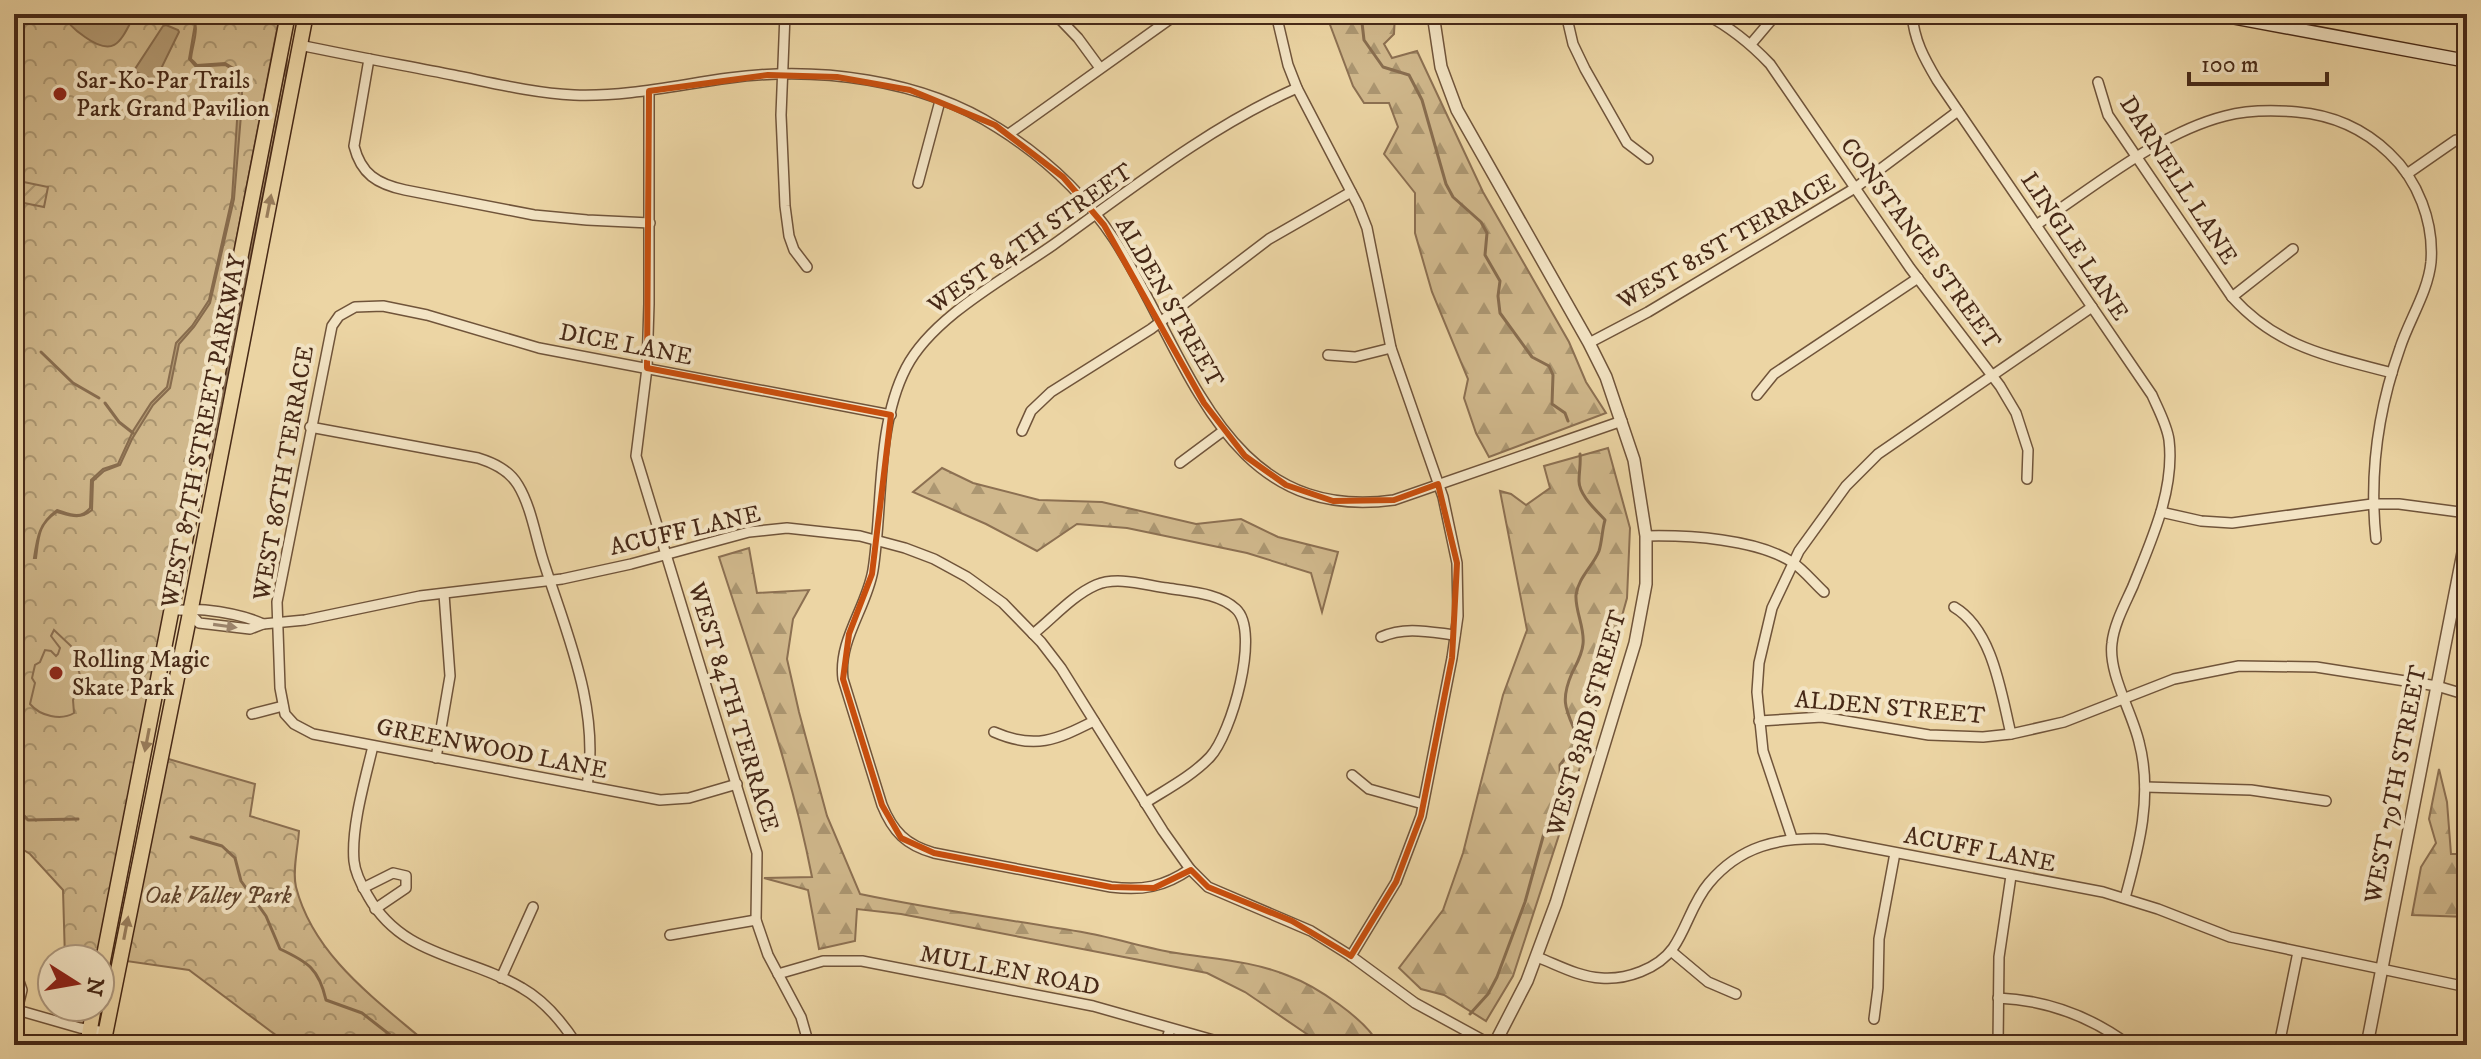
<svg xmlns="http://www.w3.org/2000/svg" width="2481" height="1059" viewBox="0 0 2481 1059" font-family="'IM FELL DW Pica',serif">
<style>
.forest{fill:url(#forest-firs);stroke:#8c7052;stroke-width:2}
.park{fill:url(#park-crowns);stroke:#8c7052;stroke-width:2}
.garden{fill:url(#garden-furrows);stroke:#8c7052;stroke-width:2}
.pitch{fill:#d0b88c;stroke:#8c7052;stroke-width:2}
.water{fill:#b49b74;stroke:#886d4f;stroke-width:2}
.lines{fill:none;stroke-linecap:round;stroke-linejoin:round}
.stream{stroke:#886d4f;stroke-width:3}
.minor-casing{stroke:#70543a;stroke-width:12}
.tertiary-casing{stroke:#70543a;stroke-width:14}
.secondary-casing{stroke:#472917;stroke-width:15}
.primary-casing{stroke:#472917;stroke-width:17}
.minor{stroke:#f3e4c4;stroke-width:9}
.tertiary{stroke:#f3e4c4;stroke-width:11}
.secondary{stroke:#f3e4c4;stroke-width:12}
.primary{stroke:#ecd5a4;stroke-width:14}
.oneway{fill:#9a7f5e}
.oneway2{fill:#9d866e}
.marked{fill:none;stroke:#c84f0e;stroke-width:6;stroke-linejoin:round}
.poi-dot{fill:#8f2418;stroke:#f3e4c4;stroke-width:3}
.labels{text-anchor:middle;stroke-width:8;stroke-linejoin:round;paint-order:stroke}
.poi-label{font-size:24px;fill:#472917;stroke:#f3e4c4;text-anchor:start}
.street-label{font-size:24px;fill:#472917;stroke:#f3e4c4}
.park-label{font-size:24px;font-style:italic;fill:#62462e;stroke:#f3e4c4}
</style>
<defs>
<pattern id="forest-firs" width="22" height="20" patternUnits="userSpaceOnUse" patternTransform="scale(2)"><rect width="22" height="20" fill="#d0b88c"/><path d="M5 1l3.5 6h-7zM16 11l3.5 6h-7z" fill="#ab9671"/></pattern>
<pattern id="park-crowns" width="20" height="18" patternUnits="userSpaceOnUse" patternTransform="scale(2)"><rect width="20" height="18" fill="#d0b88c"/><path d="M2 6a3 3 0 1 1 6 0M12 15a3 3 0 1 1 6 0" fill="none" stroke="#ab9671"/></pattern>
<pattern id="garden-furrows" width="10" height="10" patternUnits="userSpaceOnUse" patternTransform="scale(2)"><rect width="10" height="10" fill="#d0b88c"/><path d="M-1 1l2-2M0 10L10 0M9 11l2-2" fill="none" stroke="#ab9671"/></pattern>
</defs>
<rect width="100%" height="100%" fill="#ecd5a4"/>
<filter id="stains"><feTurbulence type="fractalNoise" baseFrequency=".0025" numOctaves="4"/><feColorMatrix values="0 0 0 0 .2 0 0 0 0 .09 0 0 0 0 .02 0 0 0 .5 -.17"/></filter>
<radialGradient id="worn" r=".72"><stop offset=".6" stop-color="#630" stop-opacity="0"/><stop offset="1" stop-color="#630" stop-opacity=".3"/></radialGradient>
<!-- forest -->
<g class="forest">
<path d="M1326,14H1395L1394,34L1384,44L1392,58L1417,51L1483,192L1569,342L1586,382L1606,413L1489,457L1476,433L1464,398L1468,379L1432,292L1415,233V193L1384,154L1398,127L1389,103H1364L1353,86Z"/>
<path d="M1608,448L1630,528L1627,598L1573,792L1513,976L1486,1021L1444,995L1421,989L1399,968L1443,910L1463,853L1503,695L1527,630L1500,491L1511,494L1526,505L1550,488L1544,466Z"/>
<path d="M942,468L973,483L1039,500L1102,502L1196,524L1241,519L1278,537L1338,552L1322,612L1311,573L1247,553L1127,528L1077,524L1037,551L986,524L913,492Z"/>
<path d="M749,548L757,593L809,590L793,619L787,659L799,712L827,816L860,894C936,910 1012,920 1087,933C1115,938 1142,947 1170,952C1210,959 1251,960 1289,976C1316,986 1366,1019 1379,1045H1323L1245,992L1207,973L901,914L857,909L855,941L819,949L808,890L764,878L812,877C791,768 753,663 719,557Z"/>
<path d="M2439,769L2447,802L2451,854H2467V917L2412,915L2421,867L2436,843L2429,819Z"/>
</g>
<!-- park -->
<g class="park">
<path d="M14,14H280L97,959H65L63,890L30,854L14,844Z"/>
<path d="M165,758L255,784L250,816L299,831C298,848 292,871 296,887C314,957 377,1000 429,1045H289L189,970L126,961Z"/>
</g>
<!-- garden -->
<g class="garden">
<path d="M287,55L286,78L210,459L212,441Z"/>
<path d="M14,180L48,187L44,207L14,201Z"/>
</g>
<!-- pitch -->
<path class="pitch" d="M54,630L71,646L80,675L74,682L78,689L73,700L74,713C61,721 40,716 30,704L35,683L32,678L35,665L40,662L45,650L51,651L56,656L58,654L60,648L51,636Z"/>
<!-- water -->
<g class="water">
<path d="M64,14H135C121,40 116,59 85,37C76,31 67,24 64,14Z"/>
<path d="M164,14H190C202,25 192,44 191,59L197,65L225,63L242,73V103L234,199L210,303L194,327L179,344L170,388L153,405L132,439L120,465L104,471L93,481L92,510C80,520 71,516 57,512C38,525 39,536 36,558H34C37,537 39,523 57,510C70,514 80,520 90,508L91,480L103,469L118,464L133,431L151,403L167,387L176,343L192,326L209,300L232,198L240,74L225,65L196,67L189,59L195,24L193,20C185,11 174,19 164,14Z"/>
<path d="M166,25L178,30L179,32L156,79L153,80L136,72L135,69L163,26Z"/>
</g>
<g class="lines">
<!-- stream -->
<g class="stream">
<path d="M1361,14L1364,40L1383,67L1409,75L1422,100L1446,184L1453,197L1481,222L1487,233L1485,255L1500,281L1498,296L1500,313L1532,357L1549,366L1553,375L1552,404L1565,413L1568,421"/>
<path d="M41,352L73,383L99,398"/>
<path d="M105,403L119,422L133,433"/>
<path d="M14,805L28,820L78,819"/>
<path d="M191,837L222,846L235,858L241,881L266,916L280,949C308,962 319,969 326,1000L362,1013L403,1045"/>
<path d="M1470,1014L1488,994L1497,977L1525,902L1549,815L1561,804L1560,765L1577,743L1578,738C1567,711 1559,703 1572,673C1577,663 1582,655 1583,644C1585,628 1575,611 1576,595C1578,578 1593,566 1599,551C1602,542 1602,530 1605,520C1596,510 1579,495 1579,481C1579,471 1581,464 1580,454"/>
<path d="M1452,1045L1453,1044"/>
</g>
<!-- minor casing -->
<g class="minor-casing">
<g id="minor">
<path d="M785,14L781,115L785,206L789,236L794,250L807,267"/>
<path d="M1055,14L1078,38L1100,68"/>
<path d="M1276,14L1288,65L1297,88L1358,205L1367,228L1391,348L1443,497L1457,563L1458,616L1452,658L1421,816L1396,882L1351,956"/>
<path d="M1566,14L1573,44L1585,69L1627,143L1648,159"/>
<path d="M1705,14C1730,27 1751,44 1770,64L1910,268L2000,386L2016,413L2028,450L2027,479"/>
<path d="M1912,14C1914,40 1924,58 1937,80L2152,395C2158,409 2167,425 2169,440C2175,490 2151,541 2133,586C2125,604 2114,624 2112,643C2108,673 2132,712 2139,742C2153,795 2139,847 2125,898"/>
<path d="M1751,44L1773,18"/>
<path d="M300,45C351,56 402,65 453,75C493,83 533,93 574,95C627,97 677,85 729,78C817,66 922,79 998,128C1044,157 1084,194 1114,239C1188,352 1221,524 1394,500L1622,421"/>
<path d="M369,59L354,146C361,174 377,184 405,190L534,215L587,220L650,223"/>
<path d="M2098,82L2108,115L2232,297C2278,348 2329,356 2392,373"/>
<path d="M649,91V304L647,368L636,456L757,853L756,920L768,955L801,1017L809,1045"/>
<path d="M1009,134L1177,14"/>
<path d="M2407,174L2456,140"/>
<path d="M918,183L940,101"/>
<path d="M2036,225C2093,188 2158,133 2225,116C2248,110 2273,110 2297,112C2332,115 2364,129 2389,153C2418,180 2434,222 2431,262C2428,292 2409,320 2400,348C2378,410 2369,473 2376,539"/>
<path d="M2232,297L2293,249"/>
<path d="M1589,343L1648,312L1855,188L1958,111"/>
<path d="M1328,355L1355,357L1391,348"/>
<path d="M1757,395L1774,374L1918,278"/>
<path d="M310,427L478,458C494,463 509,470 518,485C532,508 536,540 545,566C568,637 600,710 587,786"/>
<path d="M1022,431L1031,411L1051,392L1151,329L1269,239L1351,192"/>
<path d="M1180,463L1223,431"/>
<path d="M2161,512L2201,521L2232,523L2372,504H2399L2467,513"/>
<path d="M1646,536C1689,535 1756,539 1792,562C1804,570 1814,583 1824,592"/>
<path d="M1954,607C1993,630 2001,693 2011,734"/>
<path d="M173,609C186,612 193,609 205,610C224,612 246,616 263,624"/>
<path d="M190,613L199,623L250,629L263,624L305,620L420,596L562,579L631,564L749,532L787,528L860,536L905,548L934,559L967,577L1003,603L1041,642L1061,668L1163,831L1190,869L1208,887L1311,931L1351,956L1415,1003L1492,1045"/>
<path d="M1033,634C1053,618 1073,595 1096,585C1117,576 1145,585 1167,588C1190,592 1219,593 1236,609C1261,632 1231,735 1210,757C1192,776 1167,789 1145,803"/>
<path d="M1381,637C1405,626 1430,632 1455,635"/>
<path d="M252,714L283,706"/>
<path d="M1759,721L1822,717L1929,735L1983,737L2011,734L2064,722L2174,679L2239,666L2316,667L2437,686L2467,695"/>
<path d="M994,732C1035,750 1056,740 1094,721"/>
<path d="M373,746C365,780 351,827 354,861C355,872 362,886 368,896C403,958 467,955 522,988C545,1001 563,1023 577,1045"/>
<path d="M436,758L450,676L444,594"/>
<path d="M1352,775L1369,789L1423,804"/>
<path d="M737,784L689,798L660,800L313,734L294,724L285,714L280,688L277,602L332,326L339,316L355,307L383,306L427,315L539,348L891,415"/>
<path d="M2145,787L2251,790L2326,801"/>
<path d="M1792,838L1763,751L1757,692L1759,663L1772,608L1799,551L1846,486L1878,454L2092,307"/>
<path d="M1190,869C1164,887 1142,891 1111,887L934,853C906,845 893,832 882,805L843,679C838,640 867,607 873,570C883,507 876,426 906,368C932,317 1006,278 1053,245C1131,189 1209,127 1297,88"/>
<path d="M363,888L393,873L406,876V888L375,909"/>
<path d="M670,935L756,920"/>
<path d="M1671,951L1708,982L1736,994"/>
<path d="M1537,957C1558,965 1579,977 1601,978C1626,980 1658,969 1673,948C1687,928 1692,903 1709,883C1740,846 1779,837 1825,839L2103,892L2158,909L2230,937L2467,987"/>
<path d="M14,967L22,990L17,1010"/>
<path d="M778,974L823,961H862L1093,1006L1231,1045"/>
<path d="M501,978L533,907"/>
<path d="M1998,998C2047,1000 2090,1016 2129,1045"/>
<path d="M14,1009L80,1028L105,1032"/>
<path d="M1874,1019L1878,988L1879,939L1895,853"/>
<path d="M1165,1045L1170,1029"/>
<path d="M1998,1045L1999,957L2011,876"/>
<path d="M2279,1045L2298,952"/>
</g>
</g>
<!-- tertiary casing -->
<g class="tertiary-casing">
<g id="tertiary">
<path d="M1433,14L1441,67L1457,110L1589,343L1606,377L1634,460L1646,536V584L1635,643L1556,903L1527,981L1494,1045"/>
<path d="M2367,1045L2467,532"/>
</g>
</g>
<!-- secondary casing -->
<g class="secondary-casing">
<path id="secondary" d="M2215,14L2467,61"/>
</g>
<!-- primary casing -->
<g class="primary-casing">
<g id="primary">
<path d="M100,976L288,14"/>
<path d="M87,1045L94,1007"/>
<path d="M103,1045L190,613L306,14"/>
</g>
</g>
<!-- minor -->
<use href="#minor" class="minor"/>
<!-- tertiary -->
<use href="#tertiary" class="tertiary"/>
<!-- secondary -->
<use href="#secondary" class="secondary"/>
<!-- primary -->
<use href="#primary" class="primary"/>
</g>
<!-- one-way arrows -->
<defs><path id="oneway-solid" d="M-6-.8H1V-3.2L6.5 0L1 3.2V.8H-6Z" transform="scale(2)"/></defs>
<g class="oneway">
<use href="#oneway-solid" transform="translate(269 206) rotate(-79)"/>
<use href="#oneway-solid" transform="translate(147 740) rotate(101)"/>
<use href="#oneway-solid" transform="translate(126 928) rotate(-79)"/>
</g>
<use class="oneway2" href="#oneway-solid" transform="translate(225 626) rotate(8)"/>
<!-- marked area -->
<path class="marked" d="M768,75L837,77L910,90L995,125L1063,177L1104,225L1204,403L1245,456L1286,485L1333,501L1394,500L1438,484L1457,563L1452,658L1421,816L1396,882L1351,956L1292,921L1208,887L1191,870L1154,888L1111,887L934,853L901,838L882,805L843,679L849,634L872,574L891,415L647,368L649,91Z"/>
<!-- markers -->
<g class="poi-dot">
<circle cx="60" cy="94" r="8"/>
<circle cx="56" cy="673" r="8"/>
</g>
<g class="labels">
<!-- poi labels -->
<g class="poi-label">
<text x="76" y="88">Sar-Ko-Par Trails<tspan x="76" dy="28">Park Grand Pavilion</tspan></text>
<text x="72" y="667">Rolling Magic<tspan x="72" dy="28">Skate Park</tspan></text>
</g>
<!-- street labels -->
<g class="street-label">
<text transform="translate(2179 180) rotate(57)" y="8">DARNELL LANE</text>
<text transform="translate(1030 238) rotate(-35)" y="8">WEST 84TH STREET</text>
<text transform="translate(1726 241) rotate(-30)" y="8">WEST 81ST TERRACE</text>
<text transform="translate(1921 243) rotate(54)" y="8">CONSTANCE STREET</text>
<text transform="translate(2075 246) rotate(56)" y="8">LINGLE LANE</text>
<text transform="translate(1170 302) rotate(60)" y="8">ALDEN STREET</text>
<text transform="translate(626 344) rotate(11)" y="8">DICE LANE</text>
<text transform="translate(203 431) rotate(-79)" y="8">WEST 87TH STREET PARKWAY</text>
<text transform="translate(283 473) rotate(-80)" y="8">WEST 86TH TERRACE</text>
<text transform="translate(685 530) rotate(-13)" y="8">ACUFF LANE</text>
<text transform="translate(734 707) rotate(73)" y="8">WEST 84TH TERRACE</text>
<text transform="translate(1890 707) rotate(5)" y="8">ALDEN STREET</text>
<text transform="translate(1586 723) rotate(-74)" y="8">WEST 83RD STREET</text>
<text transform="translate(492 748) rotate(11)" y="8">GREENWOOD LANE</text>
<text transform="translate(2395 784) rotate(-79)" y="8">WEST 79TH STREET</text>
<text transform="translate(1980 849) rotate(11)" y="8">ACUFF LANE</text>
<text transform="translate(1010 970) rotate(11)" y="8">MULLEN ROAD</text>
</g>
<!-- park labels -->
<g class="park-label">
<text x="218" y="903">Oak Valley Park</text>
</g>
</g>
<!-- margin -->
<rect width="2481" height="1059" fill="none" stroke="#ecd5a4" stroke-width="48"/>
<rect x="16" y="16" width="2449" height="1027" fill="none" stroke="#472917" stroke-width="4"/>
<rect x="24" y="24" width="2433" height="1011" fill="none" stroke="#472917" stroke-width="2"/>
<!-- north arrow -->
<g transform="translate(76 983) rotate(101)"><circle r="38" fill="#f3e4c4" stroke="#ae997f" stroke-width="2"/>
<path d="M0-6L14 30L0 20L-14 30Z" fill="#8f2418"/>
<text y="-12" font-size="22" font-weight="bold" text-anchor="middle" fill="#472917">N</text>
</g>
<!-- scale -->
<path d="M2189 72v12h138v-12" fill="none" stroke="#472917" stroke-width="4"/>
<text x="2201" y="72" font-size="24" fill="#472917" stroke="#f3e4c4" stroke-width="6" paint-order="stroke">100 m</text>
<rect width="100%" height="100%" filter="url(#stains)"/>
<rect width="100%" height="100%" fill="url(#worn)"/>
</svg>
